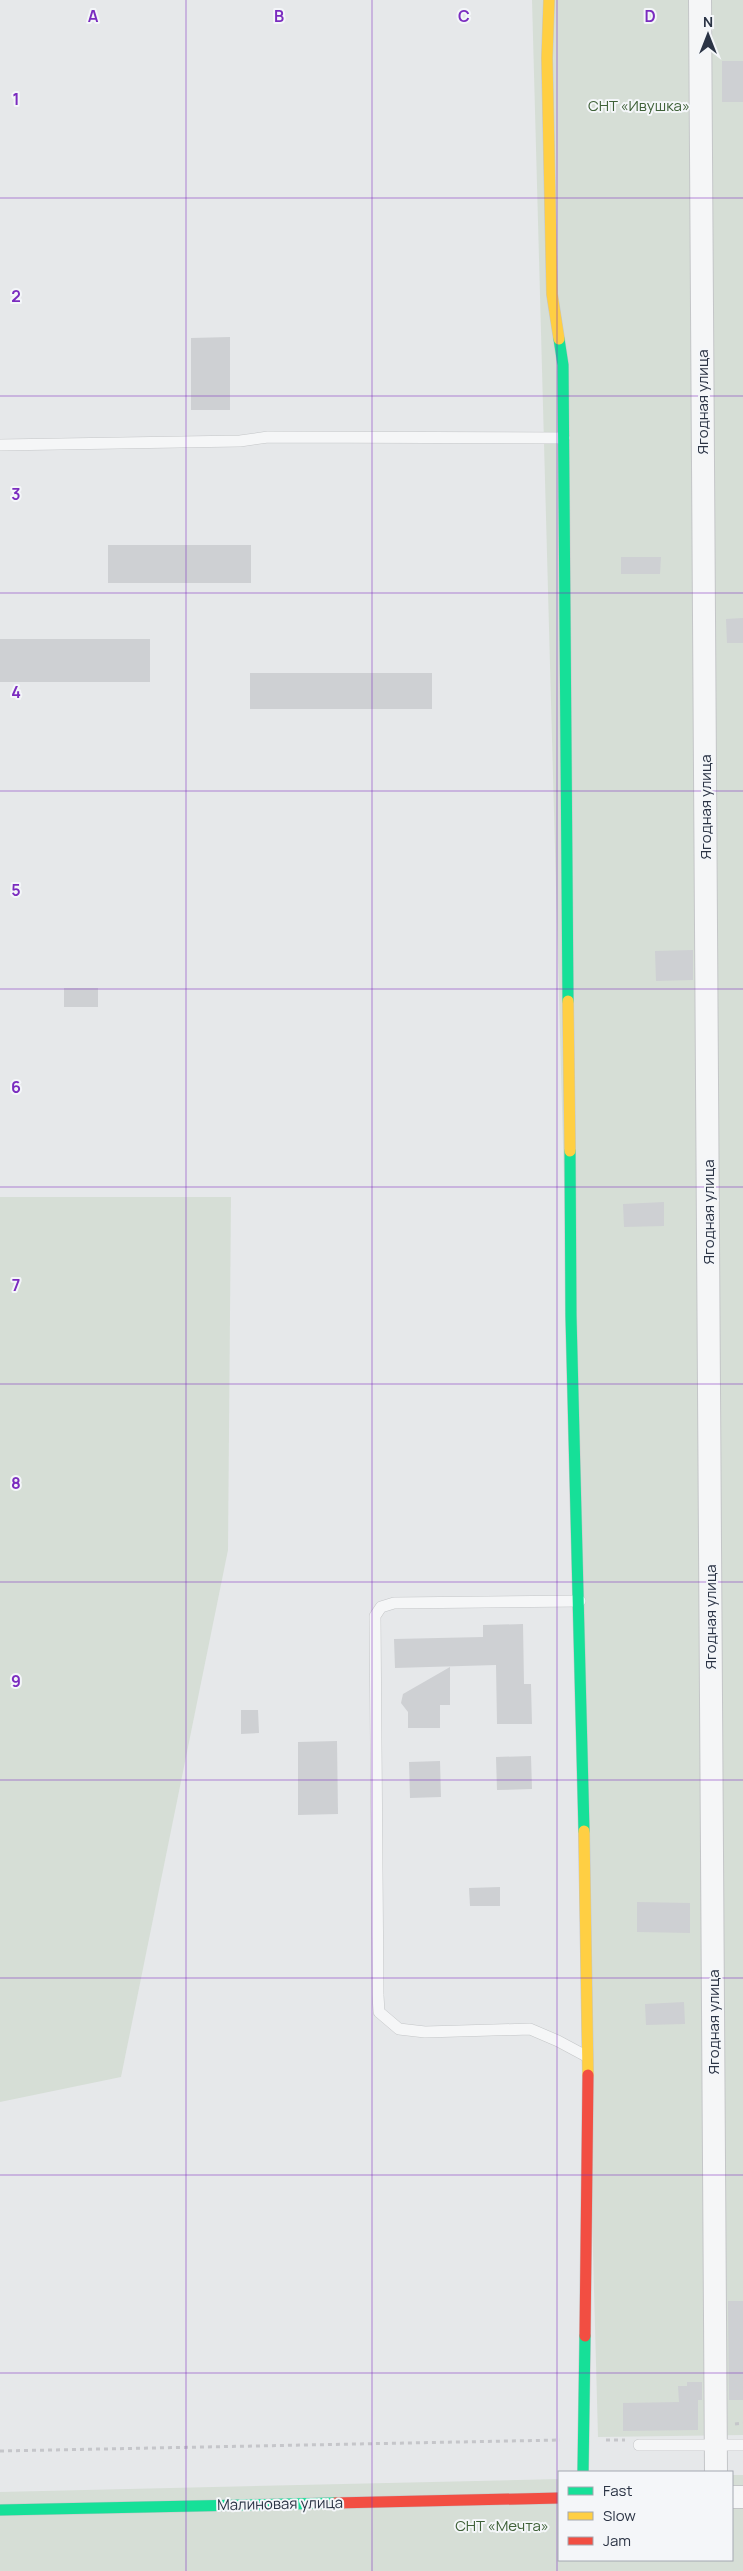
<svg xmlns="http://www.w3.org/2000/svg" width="743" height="2571" viewBox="0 0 743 2571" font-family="Manrope,sans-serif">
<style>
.green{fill:#d6ded6}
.building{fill:#ced0d3}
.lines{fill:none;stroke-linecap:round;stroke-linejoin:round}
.lane-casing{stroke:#c4c6c8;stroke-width:12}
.street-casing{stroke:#c4c6c8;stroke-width:24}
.fast-casing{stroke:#c4c6c8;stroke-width:12}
.slow-casing{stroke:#c4c6c8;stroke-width:12}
.jam-casing{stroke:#c4c6c8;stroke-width:12}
.path{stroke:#c5c6ca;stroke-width:3;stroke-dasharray:4 4;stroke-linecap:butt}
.lane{stroke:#f5f6f7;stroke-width:11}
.street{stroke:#f5f6f7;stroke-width:22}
.fast{stroke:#16e098;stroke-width:11}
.slow{stroke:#ffcf43;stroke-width:11}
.jam{stroke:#f24e42;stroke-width:11}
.grid{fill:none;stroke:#7b2cbf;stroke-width:1;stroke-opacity:0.55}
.labels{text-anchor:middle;stroke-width:4;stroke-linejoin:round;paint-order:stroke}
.park-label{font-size:15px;fill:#3f6138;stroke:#f4f6f9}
.street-label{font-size:15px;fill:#2b3445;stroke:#f4f6f9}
.grid-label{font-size:16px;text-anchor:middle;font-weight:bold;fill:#7b2cbf;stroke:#f4f6f9;stroke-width:4;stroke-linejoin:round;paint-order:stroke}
</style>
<rect width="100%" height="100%" fill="#e6e8ea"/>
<!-- green -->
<g class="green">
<path d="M532,0H743V2435L598,2437Z"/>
<path d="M0,1197H231L228,1550L121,2077L0,2102Z"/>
<path d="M732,2475H743V2571H0V2492L559,2479V2560H732Z"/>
</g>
<!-- building -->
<g class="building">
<rect x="722" y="61" width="21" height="41"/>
<path d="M230,337V410H191V338Z"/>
<rect x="108" y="545" width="143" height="38"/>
<path d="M621,557H661L660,574H621Z"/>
<path d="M743,618V643H727L726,619Z"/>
<rect x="0" y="639" width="150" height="43"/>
<rect x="250" y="673" width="182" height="36"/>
<path d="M693,950V980L656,981L655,951Z"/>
<rect x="64" y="988" width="34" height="19"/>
<path d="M664,1202V1226L624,1227L623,1204Z"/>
<path d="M523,1624L524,1684H531L532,1724H497L496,1665L395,1668L394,1639L483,1637V1625Z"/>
<path d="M450,1667V1705H440V1728H408V1712L401,1703L403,1694Z"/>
<path d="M241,1710H258L259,1733L241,1734Z"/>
<path d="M337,1741L338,1814L298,1815V1742Z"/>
<path d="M531,1756L532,1789L497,1790L496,1757Z"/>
<path d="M440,1761L441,1797L410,1798L409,1762Z"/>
<path d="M500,1887V1906H470L469,1888Z"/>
<path d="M637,1902L690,1903V1933L637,1932Z"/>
<path d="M684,2002L685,2024L646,2025L645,2004Z"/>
<path d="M728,2301H743V2400H729Z"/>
<path d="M687,2382H702V2400H698V2430L623,2431V2403L679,2402L678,2386H687Z"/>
</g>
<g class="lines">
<!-- lane casing -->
<g class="lane-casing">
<g id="lane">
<path d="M0,445L240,441L268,437L564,438"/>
<path d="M580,1601L394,1603L381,1607L375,1616L378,1995L379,2012L399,2029L425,2032L530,2029L558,2041L586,2056"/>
<path d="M639,2445H743"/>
</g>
</g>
<!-- street casing -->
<g class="street-casing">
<g id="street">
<path d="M700,0L716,2472"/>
<path d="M732,2497H743"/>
</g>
</g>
<!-- fast casing -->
<g class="fast-casing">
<g id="fast">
<path d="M559,339L563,365L568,1001"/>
<path d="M570,1151L571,1316L584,1831"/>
<path d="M583,2472L585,2336"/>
<path d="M0,2510L335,2503"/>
</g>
</g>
<!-- slow casing -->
<g class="slow-casing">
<g id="slow">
<path d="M549,0L547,58L552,294L559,339"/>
<path d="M568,1001L570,1151"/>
<path d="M584,1831L588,2075"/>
</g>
</g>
<!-- jam casing -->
<g class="jam-casing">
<g id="jam">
<path d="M585,2336L588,2075"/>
<path d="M335,2503L559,2498"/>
</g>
</g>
<!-- path -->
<g class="path">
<path d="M735,2424L743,2423"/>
<path d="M606,2440H625"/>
<path d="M0,2451L560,2440"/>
</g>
<!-- lane -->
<use href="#lane" class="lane"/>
<!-- street -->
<use href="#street" class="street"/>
<!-- fast -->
<use href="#fast" class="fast"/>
<!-- slow -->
<use href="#slow" class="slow"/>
<!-- jam -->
<use href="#jam" class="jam"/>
</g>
<!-- grid -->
<path class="grid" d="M186,0V2571M372,0V2571M557,0V2571M0,198H743M0,396H743M0,593H743M0,791H743M0,989H743M0,1187H743M0,1384H743M0,1582H743M0,1780H743M0,1978H743M0,2175H743M0,2373H743"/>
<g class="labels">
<!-- park labels -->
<g class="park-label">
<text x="639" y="111">СНТ «Ивушка»</text>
<text x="502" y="2531">СНТ «Мечта»</text>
</g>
<!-- street labels -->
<g class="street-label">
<text transform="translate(703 402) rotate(-90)" y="5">Ягодная улица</text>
<text transform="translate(706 807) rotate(-90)" y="5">Ягодная улица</text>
<text transform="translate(709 1212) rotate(-90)" y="5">Ягодная улица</text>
<text transform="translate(711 1617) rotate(-90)" y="5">Ягодная улица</text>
<text transform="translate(714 2022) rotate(-90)" y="5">Ягодная улица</text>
<text transform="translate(280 2504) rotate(-1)" y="5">Малиновая улица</text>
</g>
</g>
<g class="grid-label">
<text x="93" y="22">A</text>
<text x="279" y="22">B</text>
<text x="464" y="22">C</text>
<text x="650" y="22">D</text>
<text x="16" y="105">1</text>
<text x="16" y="302">2</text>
<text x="16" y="500">3</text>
<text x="16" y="698">4</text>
<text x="16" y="896">5</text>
<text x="16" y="1093">6</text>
<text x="16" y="1291">7</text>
<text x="16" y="1489">8</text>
<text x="16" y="1687">9</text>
</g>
<!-- legend -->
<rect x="558" y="2471" width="175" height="90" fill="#f4f6f9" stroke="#a4a8b1"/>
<rect x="568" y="2487" width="25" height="8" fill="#16e098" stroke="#a4a8b1"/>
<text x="603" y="2496" font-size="15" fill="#2b3445">Fast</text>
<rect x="568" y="2512" width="25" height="8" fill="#ffcf43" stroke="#a4a8b1"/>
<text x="603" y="2521" font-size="15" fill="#2b3445">Slow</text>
<rect x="568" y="2537" width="25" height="8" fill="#f24e42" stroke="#a4a8b1"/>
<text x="603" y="2546" font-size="15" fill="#2b3445">Jam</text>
<!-- north arrow -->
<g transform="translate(708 35)" stroke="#f4f6f9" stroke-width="4" paint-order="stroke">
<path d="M0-4L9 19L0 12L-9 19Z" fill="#2b3445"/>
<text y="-8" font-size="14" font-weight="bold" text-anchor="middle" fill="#2b3445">N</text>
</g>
</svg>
